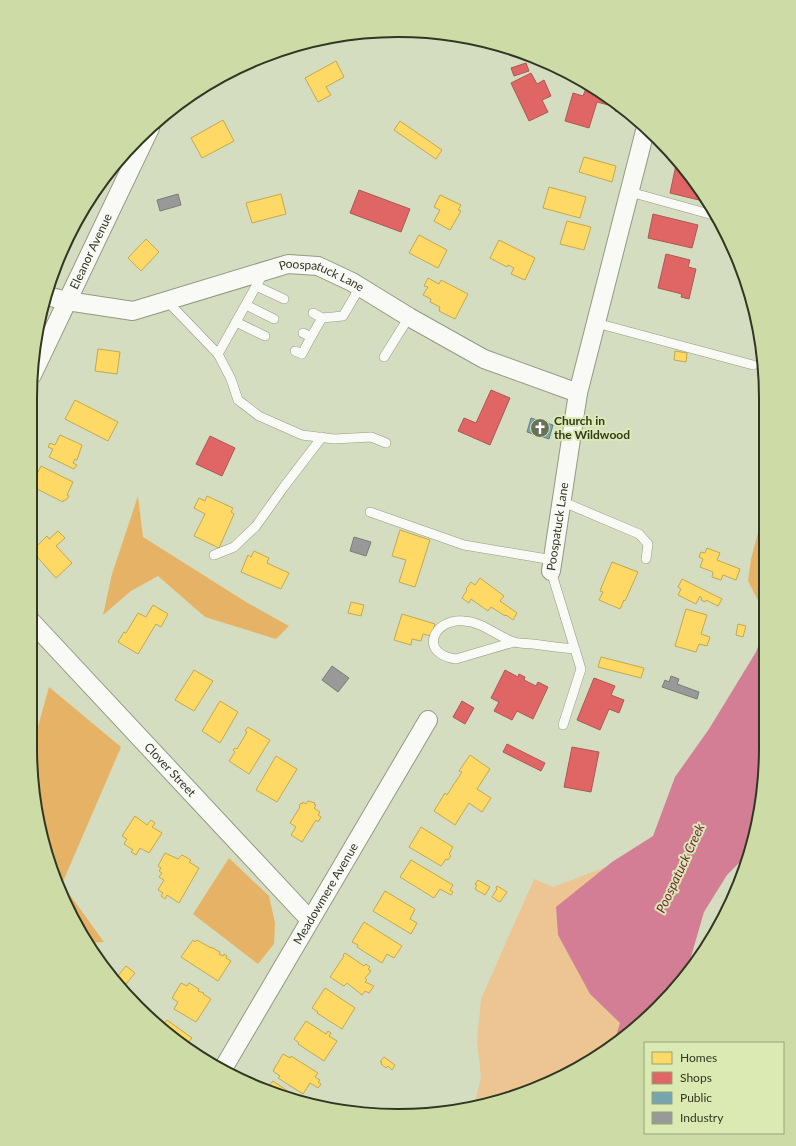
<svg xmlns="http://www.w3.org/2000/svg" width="796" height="1146" viewBox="0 0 796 1146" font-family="Lato,sans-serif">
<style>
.green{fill:#ecc593}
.forest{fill:#e6b266}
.water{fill:#d47e95}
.homes{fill:#ffd966;stroke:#c1a851}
.shops{fill:#e06666;stroke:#ac5851}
.public{fill:#76a5af;stroke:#618484}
.industry{fill:#999;stroke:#7a7c75}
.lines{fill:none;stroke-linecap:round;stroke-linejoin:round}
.service-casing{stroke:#939982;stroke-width:10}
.minor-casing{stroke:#939982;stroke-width:20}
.service{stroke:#f9faf6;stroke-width:9}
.minor{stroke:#f9faf6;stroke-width:18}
.labels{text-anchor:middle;stroke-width:4;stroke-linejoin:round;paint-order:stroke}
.street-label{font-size:12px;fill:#313721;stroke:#dbeab3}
.poi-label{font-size:12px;font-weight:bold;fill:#313721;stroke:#dbeab3;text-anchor:start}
.water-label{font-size:13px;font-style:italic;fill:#701f3f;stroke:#dbeab3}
.rim{fill:none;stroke:#313721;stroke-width:2}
</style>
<rect width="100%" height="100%" fill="#d5ddc0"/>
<!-- green -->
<path class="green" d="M606,867L556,908L558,935L590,994L620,1023L615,1039L561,1078L474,1107L481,1077L477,1041L481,999L534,879L553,887Z"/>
<!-- forest -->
<g class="forest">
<path d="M138,496L143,537L246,602L289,626L276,639L205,617L158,576L131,591L103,615L112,574Z"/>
<path d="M766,509V616L748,581L751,559L759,529Z"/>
<path d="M49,687L121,747L62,884L104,942L88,943L43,843L31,752Z"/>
<path d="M229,858L269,896L275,923L274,944L258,964L193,914Z"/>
<path d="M736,893L713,935L727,894Z"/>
</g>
<!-- water -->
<path class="water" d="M766,625V748L759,820L749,853L727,875L704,912L686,974L658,1008L615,1039L620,1023L590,994L558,935L556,907L612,862L653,836L675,777L709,729L756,652Z"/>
<!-- homes -->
<g class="homes">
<path d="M336,61L344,77L326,87L331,95L318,102L305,78Z"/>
<path d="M223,120L234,141L202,158L191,138Z"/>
<path d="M400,121L442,150L436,159L394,130Z"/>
<path d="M584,157L616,166L612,182L579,172Z"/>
<path d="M549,187L586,197L580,218L543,208Z"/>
<path d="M281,194L286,214L252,223L246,203Z"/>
<path d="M440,195L461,205L458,210L461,211L450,230L434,221L440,210L434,207Z"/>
<path d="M567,221L591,227L584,250L560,244Z"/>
<path d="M419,235L447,250L438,268L409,253Z"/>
<path d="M146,239L159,252L141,271L128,258Z"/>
<path d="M499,240L535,258L525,280L511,274L514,268L508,265L507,267L490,258Z"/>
<path d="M428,278L439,284L441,280L468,294L455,319L439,311L440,307L430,302L431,299L423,295L428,287L424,286Z"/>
<path d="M98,349L120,352L117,374L95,371Z"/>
<path d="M675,351L687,353L686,362L674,360Z"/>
<path d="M75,400L118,422L108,441L65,419Z"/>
<path d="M60,435L82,445L77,460L75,459L73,463L77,465L74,469L49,457L53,449L48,447L50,443L55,445Z"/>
<path d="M41,466L73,482L67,495L69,496L66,500H64L63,502L31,486Z"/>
<path d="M207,496L233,508L231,512L234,514L219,548L194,536L205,514L194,508L199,498L205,501Z"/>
<path d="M400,530L430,540L415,587L399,582L406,560L392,556Z"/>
<path d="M58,531L65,538L56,546L72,563L56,578L32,551L47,536L49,539Z"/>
<path d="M707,548L720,553L717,560L740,569L736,580L723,575L721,580L712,577L713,572L700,567L703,559L699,557L701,552L705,553Z"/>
<path d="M254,551L269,558L267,563L289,573L281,589L241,572L248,555L251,557Z"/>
<path d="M612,562L638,572L625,601L624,600L620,609L599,600L603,592L600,591Z"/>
<path d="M480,578L504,596L500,601L517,613L513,620L506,615L505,616L491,607L488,611L471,599L469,603L462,598L467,590L466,589L471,582L475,585Z"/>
<path d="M682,579L722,599L718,606L706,600L705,602L701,600L702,598L700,596L696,604L678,595L681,589L678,587Z"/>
<path d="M351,602L364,605L361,616L348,613Z"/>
<path d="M153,605L168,614L161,627L156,624L138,654L118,642L124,632L126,633L138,613L146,617Z"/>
<path d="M686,609L707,615L701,634L710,637L707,646L699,644L696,652L675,646Z"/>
<path d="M402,614L435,624L431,636L423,634L421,641L412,639L411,645L394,640Z"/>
<path d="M738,624L746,626L743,637L736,635Z"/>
<path d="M601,657L644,668L641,678L598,667Z"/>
<path d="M194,670L213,681L194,711L175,700Z"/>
<path d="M220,701L238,712L220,743L202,731Z"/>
<path d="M248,727L270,740L249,774L229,761L235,752L233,750L235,748L237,749L247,732L245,731Z"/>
<path d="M470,755L490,769L477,789L491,798L482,812L469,803L455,825L434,811L445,793L447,795L462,772L459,771Z"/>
<path d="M276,756L297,769L277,802L256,790Z"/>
<path d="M308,801L315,803L314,804L316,805L314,808L320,812L318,815L321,817L318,822L316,820L302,842L291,835L296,827L290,823L300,807L299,806L301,803L302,804L303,802L306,804Z"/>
<path d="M135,816L147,825L151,820L155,823L152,827L162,833L149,853L140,848L136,855L131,852L133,850L124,844L127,839L122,836Z"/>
<path d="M421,827L453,847L449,854L451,856L448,860L446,859L441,866L409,847Z"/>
<path d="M165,853L178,859L182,855L191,860L189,862L199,868L179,903L167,895L165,899L161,896L163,893L158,890L164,880L159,877L162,873L159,871L161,868L158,866Z"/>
<path d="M411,860L453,885L450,890L453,892L451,895L440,889L434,898L400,877Z"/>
<path d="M478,880L490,887L485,895L475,889L477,885L475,884Z"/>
<path d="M497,886L507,892L500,902L492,897L497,889L496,888Z"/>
<path d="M385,891L415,909L410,919L417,923L411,934L373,911Z"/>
<path d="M364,922L402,946L394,958L387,954L382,963L357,947L358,945L352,942Z"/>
<path d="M193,940L195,942L197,940L211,948V947L220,952L219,954L223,956L224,954L227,956L226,958L231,961L218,981L181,957Z"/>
<path d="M345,953L364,966L366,964L370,967L368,969L371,971L365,978L367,980L365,982L374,986L369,993L365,991L362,995L347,983L344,986L330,977L344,956L343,955Z"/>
<path d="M126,966L135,973L126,984L117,977Z"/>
<path d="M181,983L187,986L189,983L199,989L198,991L204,993L203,994L211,999L196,1022L174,1009L178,1002L172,998Z"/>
<path d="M325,988L355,1008L342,1029L317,1013L318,1012L312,1008Z"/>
<path d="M155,1017L162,1022L159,1027L152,1021Z"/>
<path d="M167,1020L192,1038L187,1044L161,1028Z"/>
<path d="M306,1021L326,1034L328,1031L331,1033L329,1036L337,1041L324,1061L298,1044L299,1043L294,1039Z"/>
<path d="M283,1054L290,1058L291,1056L318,1073L315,1077L320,1080L318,1082L321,1084L318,1088L310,1083L303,1094L278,1078L280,1076L273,1071Z"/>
<path d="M384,1057L395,1065L392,1070L388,1066L386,1068L381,1064L382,1062H380Z"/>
<path d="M273,1081L292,1094L291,1096L292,1097L266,1090Z"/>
</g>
<!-- shops -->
<g class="shops">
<path d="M526,63L529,71L514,76L511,68Z"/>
<path d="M531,73L537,84L544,80L551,96L542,100L548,112L529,121L511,83Z"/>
<path d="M587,86L603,92L623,109L622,110L620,109L619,112L615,111L616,107L597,102L589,128L565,121L573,93L583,96Z"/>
<path d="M676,165H678L703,201L670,193Z"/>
<path d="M359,190L410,209L401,232L350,213Z"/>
<path d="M653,214L698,225L692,248L648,238Z"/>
<path d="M666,254L690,260L688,267L696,269L689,299L681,297L682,294L658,288Z"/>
<path d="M491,390L510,398L490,445L458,431L464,418L476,423Z"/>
<path d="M210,436L235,448L222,476L196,464Z"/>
<path d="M505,670L518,677L519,674L525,677L524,680L536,686L538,682L548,687L533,719L517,711L512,720L494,711L499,702L491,698Z"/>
<path d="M594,678L615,686L611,695L624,700L619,713L609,709L600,730L577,720Z"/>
<path d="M462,701L474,708L465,724L453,717Z"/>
<path d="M507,744L545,763L541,771L503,752Z"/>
<path d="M572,747L599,752L591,792L564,787Z"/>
</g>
<!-- public -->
<path class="public" d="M531,418L553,425L549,439L527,432Z"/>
<!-- industry -->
<g class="industry">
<path d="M178,194L181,205L160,211L157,200Z"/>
<path d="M354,537L371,542L366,556L350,551Z"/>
<path d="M332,666L349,678L338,692L322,680Z"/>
<path d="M671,676L679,679L677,684L699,692L697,699L662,687L665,680L669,682Z"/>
</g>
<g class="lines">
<!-- service casing -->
<g class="service-casing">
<g id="service">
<path d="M630,192L713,215"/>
<path d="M256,286L284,299"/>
<path d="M167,301L218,354L231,379L238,400L259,416L302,435L334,439L371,437L386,443"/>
<path d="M246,305L274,319"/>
<path d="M313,313L322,318L343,316L360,287"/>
<path d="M236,322L265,336"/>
<path d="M596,323L753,365"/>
<path d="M303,333L311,337L322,318"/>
<path d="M295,351L302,354L311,337"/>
<path d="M218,354L264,272"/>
<path d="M384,357L409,317"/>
<path d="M561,501L639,534L648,544L646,559"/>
<path d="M370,512L464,545L553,560"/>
<path d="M214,555L234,547L256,526L283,488L322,437"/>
<path d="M551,571L581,669L563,725"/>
<path d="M514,642L456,659C418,654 433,618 464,621C483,622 498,637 514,642C520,644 527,643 533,644C547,646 561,648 575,649"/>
</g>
</g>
<!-- minor casing -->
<g class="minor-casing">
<g id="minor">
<path id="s1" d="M47,296L67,301L133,311L288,264L318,266L352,282L409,317L484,359L578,393"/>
<path id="s2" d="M32,375L150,128"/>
<path id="s3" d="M551,571L578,393L646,127"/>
<path id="s4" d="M30,620L310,920"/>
<path id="s5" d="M224,1067L428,720"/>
</g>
</g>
<!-- service -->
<use href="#service" class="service"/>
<!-- minor -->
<use href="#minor" class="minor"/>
</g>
<!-- icons -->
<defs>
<g id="church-disc" transform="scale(1)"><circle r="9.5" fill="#6a7159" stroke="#dbeab3"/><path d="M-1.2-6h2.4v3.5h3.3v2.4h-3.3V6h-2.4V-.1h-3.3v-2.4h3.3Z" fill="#fff"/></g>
</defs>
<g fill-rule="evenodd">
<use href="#church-disc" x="540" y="428"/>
</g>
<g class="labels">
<!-- street labels -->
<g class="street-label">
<text dy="4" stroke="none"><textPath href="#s2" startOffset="137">Eleanor Avenue</textPath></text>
<text dy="4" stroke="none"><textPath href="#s1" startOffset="285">Poospatuck Lane</textPath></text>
<text dy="4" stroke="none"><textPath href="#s3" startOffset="45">Poospatuck Lane</textPath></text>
<text dy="4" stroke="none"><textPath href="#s4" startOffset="205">Clover Street</textPath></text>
<text dy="4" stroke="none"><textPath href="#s5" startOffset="201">Meadowmere Avenue</textPath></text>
</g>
<!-- poi labels -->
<g class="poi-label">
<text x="554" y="425">Church in<tspan x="554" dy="14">the Wildwood</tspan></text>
</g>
<!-- water labels -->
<g class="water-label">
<text transform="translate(680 868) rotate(-65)" y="5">Poospatuck Creek</text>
</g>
</g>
<!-- crop -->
<path d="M0 0H796V1146H0ZM398 37H398A361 361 0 0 1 759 398V748A361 361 0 0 1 398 1109H398A361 361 0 0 1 37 748V398A361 361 0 0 1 398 37Z" fill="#cddca7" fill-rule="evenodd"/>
<path class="rim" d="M398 37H398A361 361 0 0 1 759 398V748A361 361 0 0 1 398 1109H398A361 361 0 0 1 37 748V398A361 361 0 0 1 398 37Z"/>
<!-- legend -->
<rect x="644" y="1042" width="140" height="92" fill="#dbeab3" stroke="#97a279"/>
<rect x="652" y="1052" width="20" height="12" fill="#ffd966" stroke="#97a279"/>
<text x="680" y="1062" font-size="12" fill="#313721">Homes</text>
<rect x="652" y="1072" width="20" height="12" fill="#e06666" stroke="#97a279"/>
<text x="680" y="1082" font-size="12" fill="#313721">Shops</text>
<rect x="652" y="1092" width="20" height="12" fill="#76a5af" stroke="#97a279"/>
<text x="680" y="1102" font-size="12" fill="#313721">Public</text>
<rect x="652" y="1112" width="20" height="12" fill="#999999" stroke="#97a279"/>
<text x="680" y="1122" font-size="12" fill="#313721">Industry</text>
</svg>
